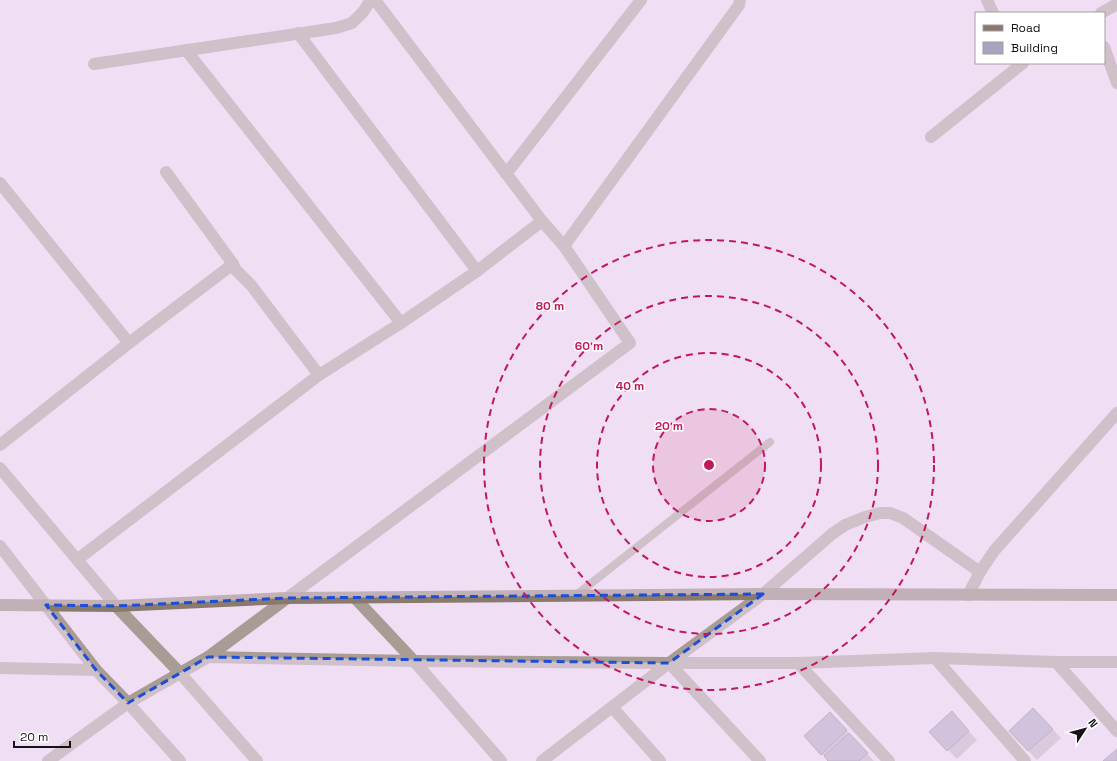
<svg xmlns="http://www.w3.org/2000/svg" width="1117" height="761" viewBox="0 0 1117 761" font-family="'Space Grotesk',sans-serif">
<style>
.shadow{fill:#0003}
.building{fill:#aba2bf;stroke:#857e95}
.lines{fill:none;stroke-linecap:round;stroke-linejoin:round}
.lane{stroke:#a89c94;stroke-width:8}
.street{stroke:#a89c94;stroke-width:12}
.secondary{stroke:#8a796d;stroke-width:12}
.marked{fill:none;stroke:#1d4ed8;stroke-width:3;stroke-dasharray:8 5;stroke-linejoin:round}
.ring{fill:none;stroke:#c2185b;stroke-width:2;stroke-dasharray:7 5}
.centre{fill:#c2185b;stroke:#fff;stroke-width:2}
.ring-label{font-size:12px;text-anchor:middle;font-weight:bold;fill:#c2185b;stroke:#fff;stroke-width:3;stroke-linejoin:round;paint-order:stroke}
</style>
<rect width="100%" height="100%" fill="#f0def4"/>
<!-- shadow -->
<g class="shadow">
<path d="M1042,718L1061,738L1037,760L1010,731Z"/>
<path d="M839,722L855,740L874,761H829L822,754Z"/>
<path d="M960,722L977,740L957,759L931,732Z"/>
</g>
<!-- building -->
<g class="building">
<path d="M1033,708L1053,729L1028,751L1009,731Z"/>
<path d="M952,711L969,731L947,751L929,732Z"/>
<path d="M830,712L847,730L821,755L804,736Z"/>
<path d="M849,733L868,753L859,761H828L824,756Z"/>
<path d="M1117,749V761H1103Z"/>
</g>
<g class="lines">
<!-- lane -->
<path class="lane" d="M575,596L770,442"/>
<!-- street -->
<g class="street">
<path d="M987,0L993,13"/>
<path d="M1101,13L1117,4"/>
<path d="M298,33L477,271"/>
<path d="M1104,47L1117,83"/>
<path d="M186,50L401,323"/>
<path d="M94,64L336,28L352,23L363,12L371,0"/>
<path d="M931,137L1023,63"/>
<path d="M166,172L233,264"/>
<path d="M506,174L641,0"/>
<path d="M0,183L129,343"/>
<path d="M564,246L739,5L740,0"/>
<path d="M0,445L129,343L233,264L235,269L251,285L319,375"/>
<path d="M0,468L116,606L180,673L257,761"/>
<path d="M0,546L96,670"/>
<path d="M78,559L319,375L401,323L477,271L542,221"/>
<path d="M968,595L980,572L994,551L1117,413"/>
<path d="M355,598L414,661L501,761"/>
<path d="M208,657L630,343L564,246L542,221L375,0"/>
<path d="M935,658L1025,761"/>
<path d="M1056,662L1117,731"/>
<path d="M669,663L760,761"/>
<path d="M798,663L889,761"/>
<path d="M0,668L96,670L128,703L208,657L414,661L669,663H798L935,658L1056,662H1117"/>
<path d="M612,707L660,761"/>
<path d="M48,761L128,703L180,761"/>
<path d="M542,761L669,663L763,594L832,534L845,525L865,517L880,513H890L903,518L980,572"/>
</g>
<!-- secondary -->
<path class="secondary" d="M0,605L116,606L287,598L763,594L1117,595"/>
</g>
<!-- marked area -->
<path d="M0 0H1117V761H0ZM763,594L669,663L208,657L128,703L96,670L46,605L116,606L287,598Z" fill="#f0def4" fill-opacity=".55" fill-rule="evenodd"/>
<path class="marked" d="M763,594L669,663L208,657L128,703L96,670L46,605L116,606L287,598Z"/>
<!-- distance rings -->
<circle cx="709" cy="465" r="56" fill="#c2185b" fill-opacity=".12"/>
<g class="ring">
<circle cx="709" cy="465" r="56"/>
<circle cx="709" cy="465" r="112"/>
<circle cx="709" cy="465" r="169"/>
<circle cx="709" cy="465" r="225"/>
</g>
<circle cx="709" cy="465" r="6" class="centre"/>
<g class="ring-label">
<text x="550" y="310">80 m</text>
<text x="589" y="350">60 m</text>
<text x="630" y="390">40 m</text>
<text x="669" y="430">20 m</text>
</g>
<!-- legend -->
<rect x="975" y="12" width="130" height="52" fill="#ffffff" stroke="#a29fa2"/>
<rect x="983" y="25" width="20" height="6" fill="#8a796d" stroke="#a29fa2"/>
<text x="1011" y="32" font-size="12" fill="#161017">Road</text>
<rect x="983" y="42" width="20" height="12" fill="#aba2bf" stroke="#a29fa2"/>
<text x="1011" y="52" font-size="12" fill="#161017">Building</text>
<!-- north arrow -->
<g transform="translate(1085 729) rotate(54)" stroke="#ffffff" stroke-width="3" paint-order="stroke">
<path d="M0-3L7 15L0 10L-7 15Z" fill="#161017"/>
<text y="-6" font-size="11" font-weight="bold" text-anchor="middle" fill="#161017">N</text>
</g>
<!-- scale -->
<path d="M14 741v6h56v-6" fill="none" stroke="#161017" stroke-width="2"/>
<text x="20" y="741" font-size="12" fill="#161017" stroke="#ffffff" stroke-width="3" paint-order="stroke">20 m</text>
</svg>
